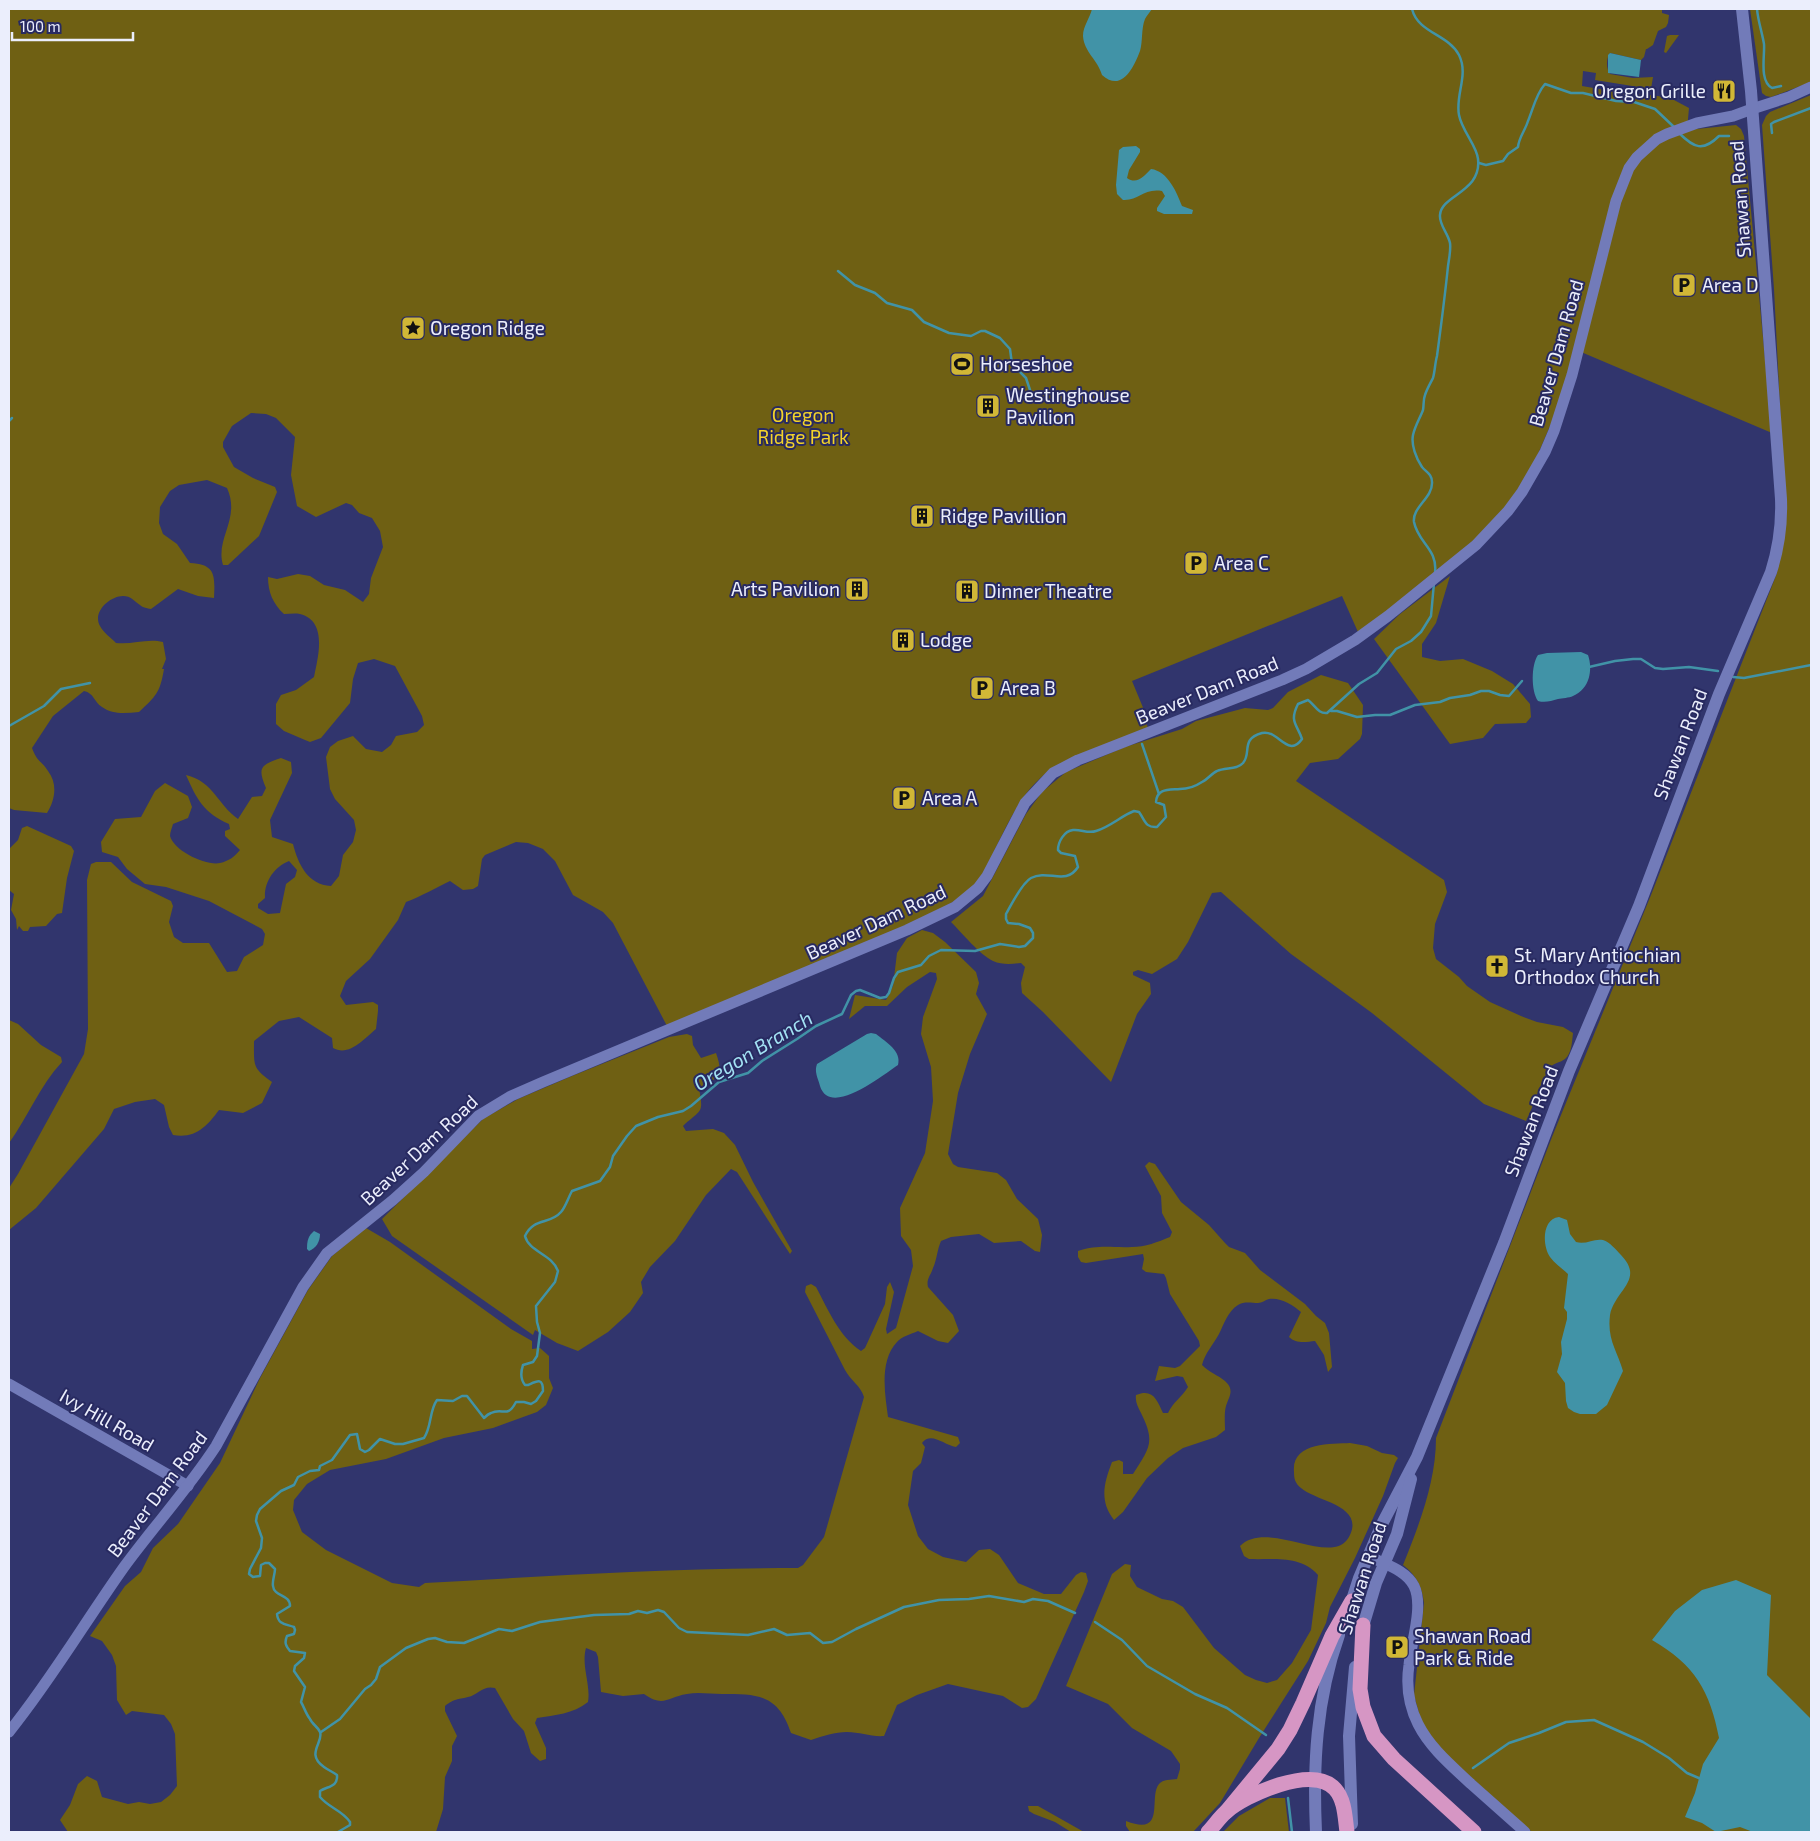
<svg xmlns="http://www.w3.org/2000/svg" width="1820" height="1841" viewBox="0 0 1820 1841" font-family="'Exo 2',sans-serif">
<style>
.green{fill:#6f6013;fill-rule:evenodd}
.water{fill:#4193a7}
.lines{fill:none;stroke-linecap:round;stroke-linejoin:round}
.stream{stroke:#4193a7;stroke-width:2.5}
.tertiary{stroke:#727bb9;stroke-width:11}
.secondary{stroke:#727bb9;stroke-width:12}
.motorway{stroke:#d696c4;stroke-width:15}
.labels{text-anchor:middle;stroke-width:4;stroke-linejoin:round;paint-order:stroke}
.poi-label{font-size:19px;fill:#ebeefc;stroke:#282a61;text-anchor:start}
.street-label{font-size:19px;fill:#ebeefc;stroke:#282a61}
.park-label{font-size:19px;fill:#f3d32a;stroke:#282a61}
.water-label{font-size:20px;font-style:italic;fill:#a3e2f4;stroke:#282a61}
</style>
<rect width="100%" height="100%" fill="#31356d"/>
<!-- green -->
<g class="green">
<path d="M9,9H1662V13L1669,15L1668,23L1666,27L1658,31L1653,45L1647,49H1646L1644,57L1641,60L1610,53C1606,58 1606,69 1610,74L1633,78L1653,77L1651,89L1595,80L1596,73L1583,71L1582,86L1617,92L1658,96L1674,100L1689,108L1687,130L1736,125L1741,129L1744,136L1745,147L1772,433L1574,349L1559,405L1532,468L1505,508L1474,542L1388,610L1358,632L1342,596L1132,681L1149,722H1146L1148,728L1051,769C1022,791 1011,817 995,849C990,861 984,876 974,885C947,913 889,933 853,948C791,974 729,1000 667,1026L613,923L603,912L573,895L555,861L543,849L528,843L516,842L485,855L482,859L478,886L473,889L463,890L450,881C435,888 422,896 406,902L398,920L370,959L346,981L340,996L346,1005L373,1002L378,1005V1011L376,1029C364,1039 349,1057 333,1048L332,1038L299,1017L279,1021L254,1041C254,1065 252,1068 272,1082L262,1103L243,1113L219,1110C207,1126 196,1139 173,1135L169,1127L164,1105L155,1099L135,1102L114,1109L104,1129L36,1208L9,1230V1188L18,1174L84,1054L88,1029L87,880L91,864L96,862H111L132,882L171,901L173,906L169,922L174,937L183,943H209L227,972L237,971L244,957L263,945L265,934L262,929L209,901L166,887L145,884L127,869L118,857L102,852L101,842L115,819L141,817L155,791L165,783L188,796L192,807L188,818L173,824C172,828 170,832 170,836C174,851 206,866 220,863C229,861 234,857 240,850L225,836V831L230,829L229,824C204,813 197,800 186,775C214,782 217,804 238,819L252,797L262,796L266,788C257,767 261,765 281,758L291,762L292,773L270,820L272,837L293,844C298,864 308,885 331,886L339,876L343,855L353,842L356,830L354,820L335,799L330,789L326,757L330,747L338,741L353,736L366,749L382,752L391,745L396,736L417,732L424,725L422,716L395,666L374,659L358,663L353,679L350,703L321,738L310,742L305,740L284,731L276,724V704L281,695L296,690L314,677C318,657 328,621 300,614C295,613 289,614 284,614C273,604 268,592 268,577L277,579L298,574L310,576L324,585L345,590L363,602L369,594L371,578L383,547L380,531L372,518L359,513L352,505L346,503L316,517L297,506L291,475L295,437L276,418L266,414L251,413L232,426L223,442V447L234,467L253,478L275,487L277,492L259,536L228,565H223C215,538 241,519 227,488L207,480L179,485L170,491L160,507L159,523L163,534L177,544L190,563C216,564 215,576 214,598L198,596L178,589L151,609C147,608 143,608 140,605C134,601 131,596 123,596C110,596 92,612 100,626C103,632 111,638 116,643C132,645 147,638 163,642L166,659L162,669H164C160,693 156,696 139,712C126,713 113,715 102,707C94,702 94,693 84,691L53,716L32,748C37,762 41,760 48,771C58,784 55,800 47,813L14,810L9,808ZM289,861L297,870L295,877L286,884L280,913L268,914L258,908V904L265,898C264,882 274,867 289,861Z"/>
<path d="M1750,9H1811V82L1771,97L1766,96L1762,93Z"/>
<path d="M1670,35H1679L1666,53L1664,52L1667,36Z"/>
<path d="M1811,95V1832H1532L1462,1769L1444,1752L1422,1724L1414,1695L1424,1603C1422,1586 1416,1575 1403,1565C1419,1525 1436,1482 1436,1438L1552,1137L1651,895L1777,573L1783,466L1774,289L1762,125L1766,116L1770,112Z"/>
<path d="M1450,576L1436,623L1422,644V657L1440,661L1463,659L1492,671L1513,684L1530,704L1531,717L1526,723L1495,724L1483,738L1450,744L1374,639L1400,614Z"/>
<path d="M1321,675L1348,683L1363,705L1362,734L1360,739L1338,759L1310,763L1296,781L1444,880L1447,892L1435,924L1433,948L1436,959L1459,977L1467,986L1490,1002L1521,1016L1537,1022L1563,1027L1573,1033C1572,1041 1572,1053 1565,1059C1560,1063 1552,1063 1549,1069C1539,1085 1534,1105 1526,1121L1484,1104L1372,1013L1291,954L1221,892L1212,893L1188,942L1177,959L1152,974L1138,970L1133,972V975L1150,983L1151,994L1137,1014L1111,1082L1043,1012L1022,993L1021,983L1025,967L1021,963C1012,964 1002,965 993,961C979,954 963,934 951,922L983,896L1026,814L1042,792L1066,772L1125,747L1182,729L1196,721L1245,708L1268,710L1273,708L1288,692Z"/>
<path d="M27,826L71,846L74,851L67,878L62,913L57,914L46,926L30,927L28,931H23L19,926L17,930L16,919L11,910L14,894L9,890V849L18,840L22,828Z"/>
<path d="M922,930L933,933L945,942L976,972L979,983L976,994L987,1014L970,1054L958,1093L948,1154L953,1164L958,1167L997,1173L1006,1180L1017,1199L1038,1219L1042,1235L1040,1252L1035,1251L1021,1241L994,1243L979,1234L951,1237L941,1241C937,1250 937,1259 933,1268C931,1275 926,1279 928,1287L953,1315L959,1331L948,1343L938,1341L918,1331C911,1334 901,1337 897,1342C879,1361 885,1394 888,1417L958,1437L960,1443L956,1447C944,1445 931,1431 922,1443L925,1447L921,1463L913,1471L908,1505L918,1536L928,1549L943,1557L966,1562L979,1550L990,1549L999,1555L1018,1583L1044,1594H1061L1076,1575L1081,1572L1086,1573L1088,1581L1084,1592L1036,1699L1028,1707L1022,1708L1003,1696L948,1684L917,1695L897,1705L884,1736C871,1737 860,1732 847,1732C835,1732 823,1736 811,1740L791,1733C778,1694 757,1694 722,1694C710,1694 698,1692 687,1694C667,1697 664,1708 644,1694L623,1696L601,1692L598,1657L596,1652L586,1648C581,1666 591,1684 588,1702C573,1714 555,1715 537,1718L535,1723L546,1748V1759L540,1761L531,1753L524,1731L513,1719L495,1688C483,1685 478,1695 468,1697C457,1700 455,1698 445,1706V1711L457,1736L452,1746V1761L445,1777L443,1809L436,1832H68L60,1820L70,1805L78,1784L87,1776L97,1781L102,1797L128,1804L139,1802L150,1804L161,1802L170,1795L177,1786L175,1734L171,1724L164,1715L132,1711L126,1715L117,1700L116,1666L112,1655L102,1641L90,1636L125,1586L141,1572L153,1548L178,1524L220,1463L260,1378L308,1290L332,1256L366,1228L390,1242L511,1329L532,1341V1349L540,1348L549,1356V1378L553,1388L546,1405L537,1412L493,1428L444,1438L386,1459L330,1470L307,1484L294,1500L293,1510L302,1532L326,1550L392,1583L419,1587L425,1583C549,1576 673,1568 798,1568L803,1565L824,1537L864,1397C860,1385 851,1381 845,1370L805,1292L806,1286L811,1284L816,1287C829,1311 838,1335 861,1351L865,1348L885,1304L887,1287L890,1282L894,1292L886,1329L887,1334L896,1328L913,1266L911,1250L901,1236L900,1208L925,1153L933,1101L931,1067L921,1034L923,1017L937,979L936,973L930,972L907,987L887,1006H865L849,1019L855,995L886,1000L893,986L897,953L907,938Z"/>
<path d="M9,1020L18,1024L41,1045L61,1057L62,1062C40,1085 28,1117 9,1143Z"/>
<path d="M687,1034L692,1036L693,1045L701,1058L716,1053C724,1076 719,1078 699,1088C704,1115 701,1109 683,1126L686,1131L713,1129L724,1133L735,1145L753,1182L792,1251L790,1254L737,1172L731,1169L706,1195L675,1241L650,1267L641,1282L643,1293L630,1312L608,1332L578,1351L557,1343L535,1330L533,1335L392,1236L382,1219L483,1119L518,1099L572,1076L669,1037Z"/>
<path d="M1149,1162L1155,1164L1181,1202L1209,1225L1225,1243L1229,1247L1245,1253L1260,1270L1305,1304L1316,1316L1325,1323L1329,1333L1332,1367L1328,1372L1324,1355L1315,1341C1306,1342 1296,1344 1289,1337L1301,1312C1293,1305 1280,1297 1269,1299C1265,1300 1262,1303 1258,1303C1252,1303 1244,1301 1238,1305C1228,1311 1224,1324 1219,1334C1213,1345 1205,1353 1202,1365C1210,1373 1218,1375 1225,1381C1235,1390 1229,1396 1226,1406C1224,1413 1225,1423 1225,1430L1216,1437L1183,1448L1168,1458L1147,1478L1123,1512L1114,1520C1099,1501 1104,1483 1112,1462L1119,1460L1123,1462V1474H1133C1149,1448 1156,1443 1141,1413C1138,1407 1135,1402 1136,1395C1153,1388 1157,1400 1163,1413H1168C1173,1402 1182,1397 1188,1387L1183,1377L1177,1376L1155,1381L1159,1366L1175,1368L1180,1366L1200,1346L1199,1341L1170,1294L1166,1278L1164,1274L1146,1272L1142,1269L1144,1259L1143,1254L1086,1263L1081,1262L1078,1257V1251C1100,1244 1111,1248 1132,1247C1145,1247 1158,1242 1170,1237L1172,1232L1162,1213L1161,1196L1145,1166Z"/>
<path d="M1350,1443L1367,1446L1382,1453L1394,1455L1398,1458L1395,1463L1383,1496L1355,1558L1330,1607L1326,1623L1308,1661L1259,1738L1220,1803L1193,1832H1130L1126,1826V1821C1167,1837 1148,1797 1159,1784C1163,1779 1171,1780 1177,1779L1180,1769V1764L1171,1751L1132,1728L1108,1704L1066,1686L1112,1574L1125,1564L1131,1565L1130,1576L1137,1587L1162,1599L1173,1601L1183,1607L1214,1648L1245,1675L1256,1680L1267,1683L1277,1680L1292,1663L1311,1630L1318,1575C1300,1555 1274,1560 1249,1559L1244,1556L1240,1546C1269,1518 1334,1570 1350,1535C1364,1505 1315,1501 1301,1488C1295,1483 1294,1479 1294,1472C1291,1442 1331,1444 1350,1443Z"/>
<path d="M1270,1798H1285L1289,1832H1223L1239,1816Z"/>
<path d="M1028,1806H1038L1084,1832H1071L1055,1822L1034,1814L1029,1811Z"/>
</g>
<!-- water -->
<g class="water">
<path d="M1092,9H1152C1150,12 1147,15 1145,19C1141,29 1143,41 1140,51C1134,67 1122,93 1102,75C1098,60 1084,52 1083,36C1083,26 1090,18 1092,9Z"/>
<path d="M1610,53L1641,60L1639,77L1608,73V55Z"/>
<path d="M1136,146L1140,149V152L1129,170L1127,178C1137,185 1144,176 1151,169C1168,171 1177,193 1182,206L1193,210L1192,214H1164L1157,211V208L1165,196L1162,191C1143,188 1139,201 1123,200L1117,194L1116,185L1119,150L1123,147Z"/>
<path d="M1581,652L1588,655C1593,669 1590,689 1573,696C1569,698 1562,698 1558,699C1551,701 1545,703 1538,701C1531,691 1531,665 1538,655L1547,653Z"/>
<path d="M871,1033L876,1034C886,1042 902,1051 898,1065C883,1075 830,1118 820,1086C818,1078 814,1072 817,1064L867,1034Z"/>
<path d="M1559,1217L1567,1220L1570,1234L1576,1242C1586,1245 1594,1238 1603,1240C1610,1242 1616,1250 1621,1255C1645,1280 1615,1290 1610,1315C1607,1340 1617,1350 1623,1371L1607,1405L1602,1409L1596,1414H1580L1574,1412L1568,1408L1566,1401L1565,1383L1557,1372L1562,1354L1561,1342L1567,1319V1312L1564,1308L1568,1274C1562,1268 1555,1264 1550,1257C1542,1245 1542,1219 1559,1217Z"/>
<path d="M314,1231L320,1234C320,1242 316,1248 309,1251L307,1249C307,1241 308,1236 314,1231Z"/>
<path d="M1736,1580L1771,1595L1767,1675L1811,1719V1832H1753L1740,1827L1716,1832L1702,1823L1685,1817L1695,1793L1703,1764L1719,1738C1710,1691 1695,1665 1652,1640L1675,1611L1702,1590Z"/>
</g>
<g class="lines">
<!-- stream -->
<g class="stream">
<path d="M1412,9C1418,33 1448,34 1459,55C1469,75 1455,95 1459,115C1462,131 1477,146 1478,159C1482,192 1441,195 1440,215C1439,225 1448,233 1450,243C1451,250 1449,259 1448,266C1445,296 1441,326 1437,356C1435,363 1435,371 1433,378C1430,384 1427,389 1425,395C1423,400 1424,405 1423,410C1420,418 1415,426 1413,435C1411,445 1416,458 1422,467C1426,472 1432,474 1432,482C1433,498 1412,507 1414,522C1418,543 1438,549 1435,573"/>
<path d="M1757,9C1758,21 1762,32 1764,44C1765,56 1759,81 1772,88L1781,86"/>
<path d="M1679,133C1694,148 1703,152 1719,136H1729"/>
<path d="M1772,133L1771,124L1774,122L1811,108"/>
<path d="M1479,163L1486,165L1503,161L1508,154L1518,147C1519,137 1525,131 1528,121C1533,109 1536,94 1545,84L1571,93H1583L1616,101L1634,102L1655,109L1674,127"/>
<path d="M838,271L855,285L875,293L887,303L912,310L924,322L949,333L971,336L981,331H985L1000,338L1010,349L1012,364L1026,378L1031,393"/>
<path d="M9,421L12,418"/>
<path d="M1589,667L1615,661L1633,659H1641L1655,668L1663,669L1689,667L1718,671"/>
<path d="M1733,677L1744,678L1811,665"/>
<path d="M1331,711H1337L1357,717L1375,715H1390L1415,705L1440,702L1450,698L1470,695L1481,691H1489L1500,695L1509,696L1522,681"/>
<path d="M9,726L44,706L61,689L90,683"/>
<path d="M1142,744L1159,794"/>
<path d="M1095,1622L1122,1640L1147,1666L1195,1694L1227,1708L1266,1735"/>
<path d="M321,1732L340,1719L365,1689L371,1685L376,1679L380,1667L406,1648L428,1639L435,1638L447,1642L464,1643L499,1629L512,1631L540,1622L594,1615L629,1614L638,1611L647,1613L658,1610L664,1612L679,1628L687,1632L748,1635L774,1629L787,1635L810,1633L823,1643L832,1642L856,1629L904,1607L939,1600L969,1599L989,1596L1024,1602L1033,1599L1048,1601L1075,1613"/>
<path d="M1473,1768L1509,1743L1539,1733L1566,1722L1594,1720L1643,1742L1669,1758L1687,1773L1701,1779"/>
<path d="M1288,1798L1292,1832"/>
<path d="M338,1832L350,1825V1822C342,1810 329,1808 320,1797V1791C328,1786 338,1787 337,1775C333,1772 328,1770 324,1767C305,1754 324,1742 320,1732C318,1727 312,1724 310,1719C306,1714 304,1707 301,1702L305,1687L294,1671L295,1666L304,1658L305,1653L290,1651C286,1646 284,1643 287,1636L294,1634L295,1630L294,1627C286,1624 278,1625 277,1614L290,1606C290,1594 274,1597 273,1586C272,1581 275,1574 275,1569L269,1563H265L261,1565L260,1576L253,1577L249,1574L250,1569L261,1548L262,1538L256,1521L257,1515L260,1509L281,1491L294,1485L298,1477L310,1471L319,1470L320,1466L332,1460L350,1435L357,1434L360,1449L365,1452L369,1450L380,1439L395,1444H403L424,1438C432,1426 429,1411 437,1400L453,1401L462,1396H467L484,1418C486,1416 488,1414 491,1413C503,1407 507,1419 516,1402H524L531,1404L536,1401L543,1391C543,1377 537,1381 528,1385H525C520,1379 521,1371 523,1365L533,1362L537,1356L540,1333L537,1322L536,1306L555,1282L558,1271C552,1254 529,1252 525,1236C534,1217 550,1225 561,1212C566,1206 568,1198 572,1191L600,1181L610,1167L613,1156L627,1136L636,1126L658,1117L683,1111L691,1106L719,1082L748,1073L762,1061L797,1039L816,1026L842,1014L851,995L856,991L860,990L880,998L886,997L889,993L894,978L898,972L921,965L929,956L941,950L975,951L1000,944L1019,947L1025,946L1033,938V933L1030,928L1019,924L1008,923L1006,919V914C1011,905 1022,883 1031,878C1048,869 1066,886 1078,867L1075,856L1061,853L1058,850C1058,842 1064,831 1073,830C1081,829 1088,834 1096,831C1110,827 1121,816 1134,811L1139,812C1145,820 1145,828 1157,827L1166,817L1164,805L1156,802C1157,788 1169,790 1180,789C1187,789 1196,786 1202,782C1208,779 1212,773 1217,771C1225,767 1237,770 1243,763C1252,753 1240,739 1262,733C1278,729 1288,759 1302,739C1297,724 1289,722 1298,704L1308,700C1315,705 1318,714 1327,713L1359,684L1377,673L1396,649L1411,641L1421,632L1431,616L1434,583"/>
</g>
<!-- tertiary -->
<g class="tertiary">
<path d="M9,1384L188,1486"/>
<path d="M1377,1560C1390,1566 1407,1572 1414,1586C1424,1606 1411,1643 1409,1665C1406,1685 1409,1706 1418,1724C1430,1748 1452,1766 1471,1784C1489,1800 1507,1816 1525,1832"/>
<path d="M9,1732C51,1680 85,1622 124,1567C154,1526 188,1489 216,1446L303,1287L327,1253L393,1200L424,1172L478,1116L511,1096L543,1082L907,930L955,907L978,888L987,876L1025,803L1053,773L1078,760L1282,680L1306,669L1355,640L1388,616L1476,545L1508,511L1522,492L1545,452L1554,431L1572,375L1616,201L1629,168L1637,157L1657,139L1667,134L1697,123L1733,116L1752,109L1789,97L1811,87"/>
</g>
<!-- secondary -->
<g class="secondary">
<path d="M1349,1609L1359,1578L1382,1524L1417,1457L1504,1243L1569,1071L1639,906L1719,694L1771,572C1779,547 1782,525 1781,499L1751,91L1742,9"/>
<path d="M1361,1633L1376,1583L1397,1534L1411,1479"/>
<path d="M1352,1824L1349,1736L1355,1667"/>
<path d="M1316,1832C1313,1765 1316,1700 1339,1635"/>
</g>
<!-- motorway -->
<g class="motorway">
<path d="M1363,1625L1360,1689L1363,1707L1374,1736L1394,1759L1474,1832"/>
<path d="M1226,1812L1278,1749L1290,1730L1303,1703L1332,1636L1352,1601"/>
<path d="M1208,1832C1214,1826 1219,1818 1226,1812C1245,1795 1313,1764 1335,1789C1345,1800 1345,1818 1347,1832"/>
</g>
</g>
<!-- icons -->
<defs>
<g id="restaurant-square" transform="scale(1.25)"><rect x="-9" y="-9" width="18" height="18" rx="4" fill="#d1b736" stroke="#282a61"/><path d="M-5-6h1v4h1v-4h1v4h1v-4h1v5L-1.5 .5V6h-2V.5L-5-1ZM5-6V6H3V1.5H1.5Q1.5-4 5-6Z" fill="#111"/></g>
<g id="parking-square" transform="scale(1.25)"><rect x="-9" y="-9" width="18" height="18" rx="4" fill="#d1b736" stroke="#282a61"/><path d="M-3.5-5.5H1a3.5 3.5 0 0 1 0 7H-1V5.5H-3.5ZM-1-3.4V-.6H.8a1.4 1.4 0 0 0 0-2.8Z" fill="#111"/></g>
<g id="sight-square" transform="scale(1.25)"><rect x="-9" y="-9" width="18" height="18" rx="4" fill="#d1b736" stroke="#282a61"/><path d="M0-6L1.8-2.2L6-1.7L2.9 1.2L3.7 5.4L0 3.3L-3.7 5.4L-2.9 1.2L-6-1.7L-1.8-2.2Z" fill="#111"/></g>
<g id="stadium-square" transform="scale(1.25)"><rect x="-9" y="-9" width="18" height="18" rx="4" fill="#d1b736" stroke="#282a61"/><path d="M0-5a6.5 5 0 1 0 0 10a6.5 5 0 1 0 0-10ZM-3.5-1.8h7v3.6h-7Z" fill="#111"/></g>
<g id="building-square" transform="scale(1.25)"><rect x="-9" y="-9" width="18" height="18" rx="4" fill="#d1b736" stroke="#282a61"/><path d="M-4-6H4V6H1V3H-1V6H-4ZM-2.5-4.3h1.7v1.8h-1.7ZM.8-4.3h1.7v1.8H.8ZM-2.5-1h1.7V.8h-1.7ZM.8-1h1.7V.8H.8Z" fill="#111"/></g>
<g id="church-square" transform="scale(1.25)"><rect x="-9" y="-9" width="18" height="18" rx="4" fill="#d1b736" stroke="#282a61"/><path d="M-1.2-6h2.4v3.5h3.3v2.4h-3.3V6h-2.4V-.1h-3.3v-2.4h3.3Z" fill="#111"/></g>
</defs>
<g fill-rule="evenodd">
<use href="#restaurant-square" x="1724" y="91"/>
<use href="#parking-square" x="1684" y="285"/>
<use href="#sight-square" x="413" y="328"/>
<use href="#stadium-square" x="962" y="364"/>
<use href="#building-square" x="988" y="406"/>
<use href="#building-square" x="922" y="516"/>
<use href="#parking-square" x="1196" y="563"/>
<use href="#building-square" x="857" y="589"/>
<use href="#building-square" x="967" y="591"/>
<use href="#building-square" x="903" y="640"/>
<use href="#parking-square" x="982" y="688"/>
<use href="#parking-square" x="904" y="798"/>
<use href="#church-square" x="1497" y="966"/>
<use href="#parking-square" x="1397" y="1647"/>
</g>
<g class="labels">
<!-- poi labels -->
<g class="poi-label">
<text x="1706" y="98" text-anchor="end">Oregon Grille</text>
<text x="1702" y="292">Area D</text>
<text x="430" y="335">Oregon Ridge</text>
<text x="980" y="371">Horseshoe</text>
<text x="1006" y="402">Westinghouse<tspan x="1006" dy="22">Pavilion</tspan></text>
<text x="940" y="523">Ridge Pavillion</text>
<text x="1214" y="570">Area C</text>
<text x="840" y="596" text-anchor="end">Arts Pavilion</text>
<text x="984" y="598">Dinner Theatre</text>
<text x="920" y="647">Lodge</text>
<text x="1000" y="695">Area B</text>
<text x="922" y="805">Area A</text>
<text x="1514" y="962">St. Mary Antiochian<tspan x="1514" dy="22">Orthodox Church</tspan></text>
<text x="1414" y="1643">Shawan Road<tspan x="1414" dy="22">Park &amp; Ride</tspan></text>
</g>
<!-- street labels -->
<g class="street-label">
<text transform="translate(1740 199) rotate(-94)" y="7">Shawan Road</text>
<text transform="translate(1556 353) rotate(-74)" y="7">Beaver Dam Road</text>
<text transform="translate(1207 690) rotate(-22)" y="7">Beaver Dam Road</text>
<text transform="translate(1680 744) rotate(-69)" y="7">Shawan Road</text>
<text transform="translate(876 922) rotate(-25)" y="7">Beaver Dam Road</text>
<text transform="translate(1531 1121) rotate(-69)" y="7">Shawan Road</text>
<text transform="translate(419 1150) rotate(-43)" y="7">Beaver Dam Road</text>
<text transform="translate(107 1420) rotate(30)" y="7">Ivy Hill Road</text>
<text transform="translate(157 1494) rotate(-53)" y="7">Beaver Dam Road</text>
<text transform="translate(1362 1578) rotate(-72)" y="7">Shawan Road</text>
</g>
<!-- park labels -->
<g class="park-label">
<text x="803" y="422">Oregon<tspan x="803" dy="22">Ridge Park</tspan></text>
</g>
<!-- water labels -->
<g class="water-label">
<text transform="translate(753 1051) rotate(-31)" y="7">Oregon Branch</text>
</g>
</g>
<!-- border -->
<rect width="1820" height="1841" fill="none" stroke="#ebeefc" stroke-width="20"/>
<!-- scale -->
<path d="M12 32v8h121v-8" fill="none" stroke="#ebeefc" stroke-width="2.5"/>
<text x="20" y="32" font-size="15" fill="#ebeefc" stroke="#282a61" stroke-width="4" paint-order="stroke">100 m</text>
</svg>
